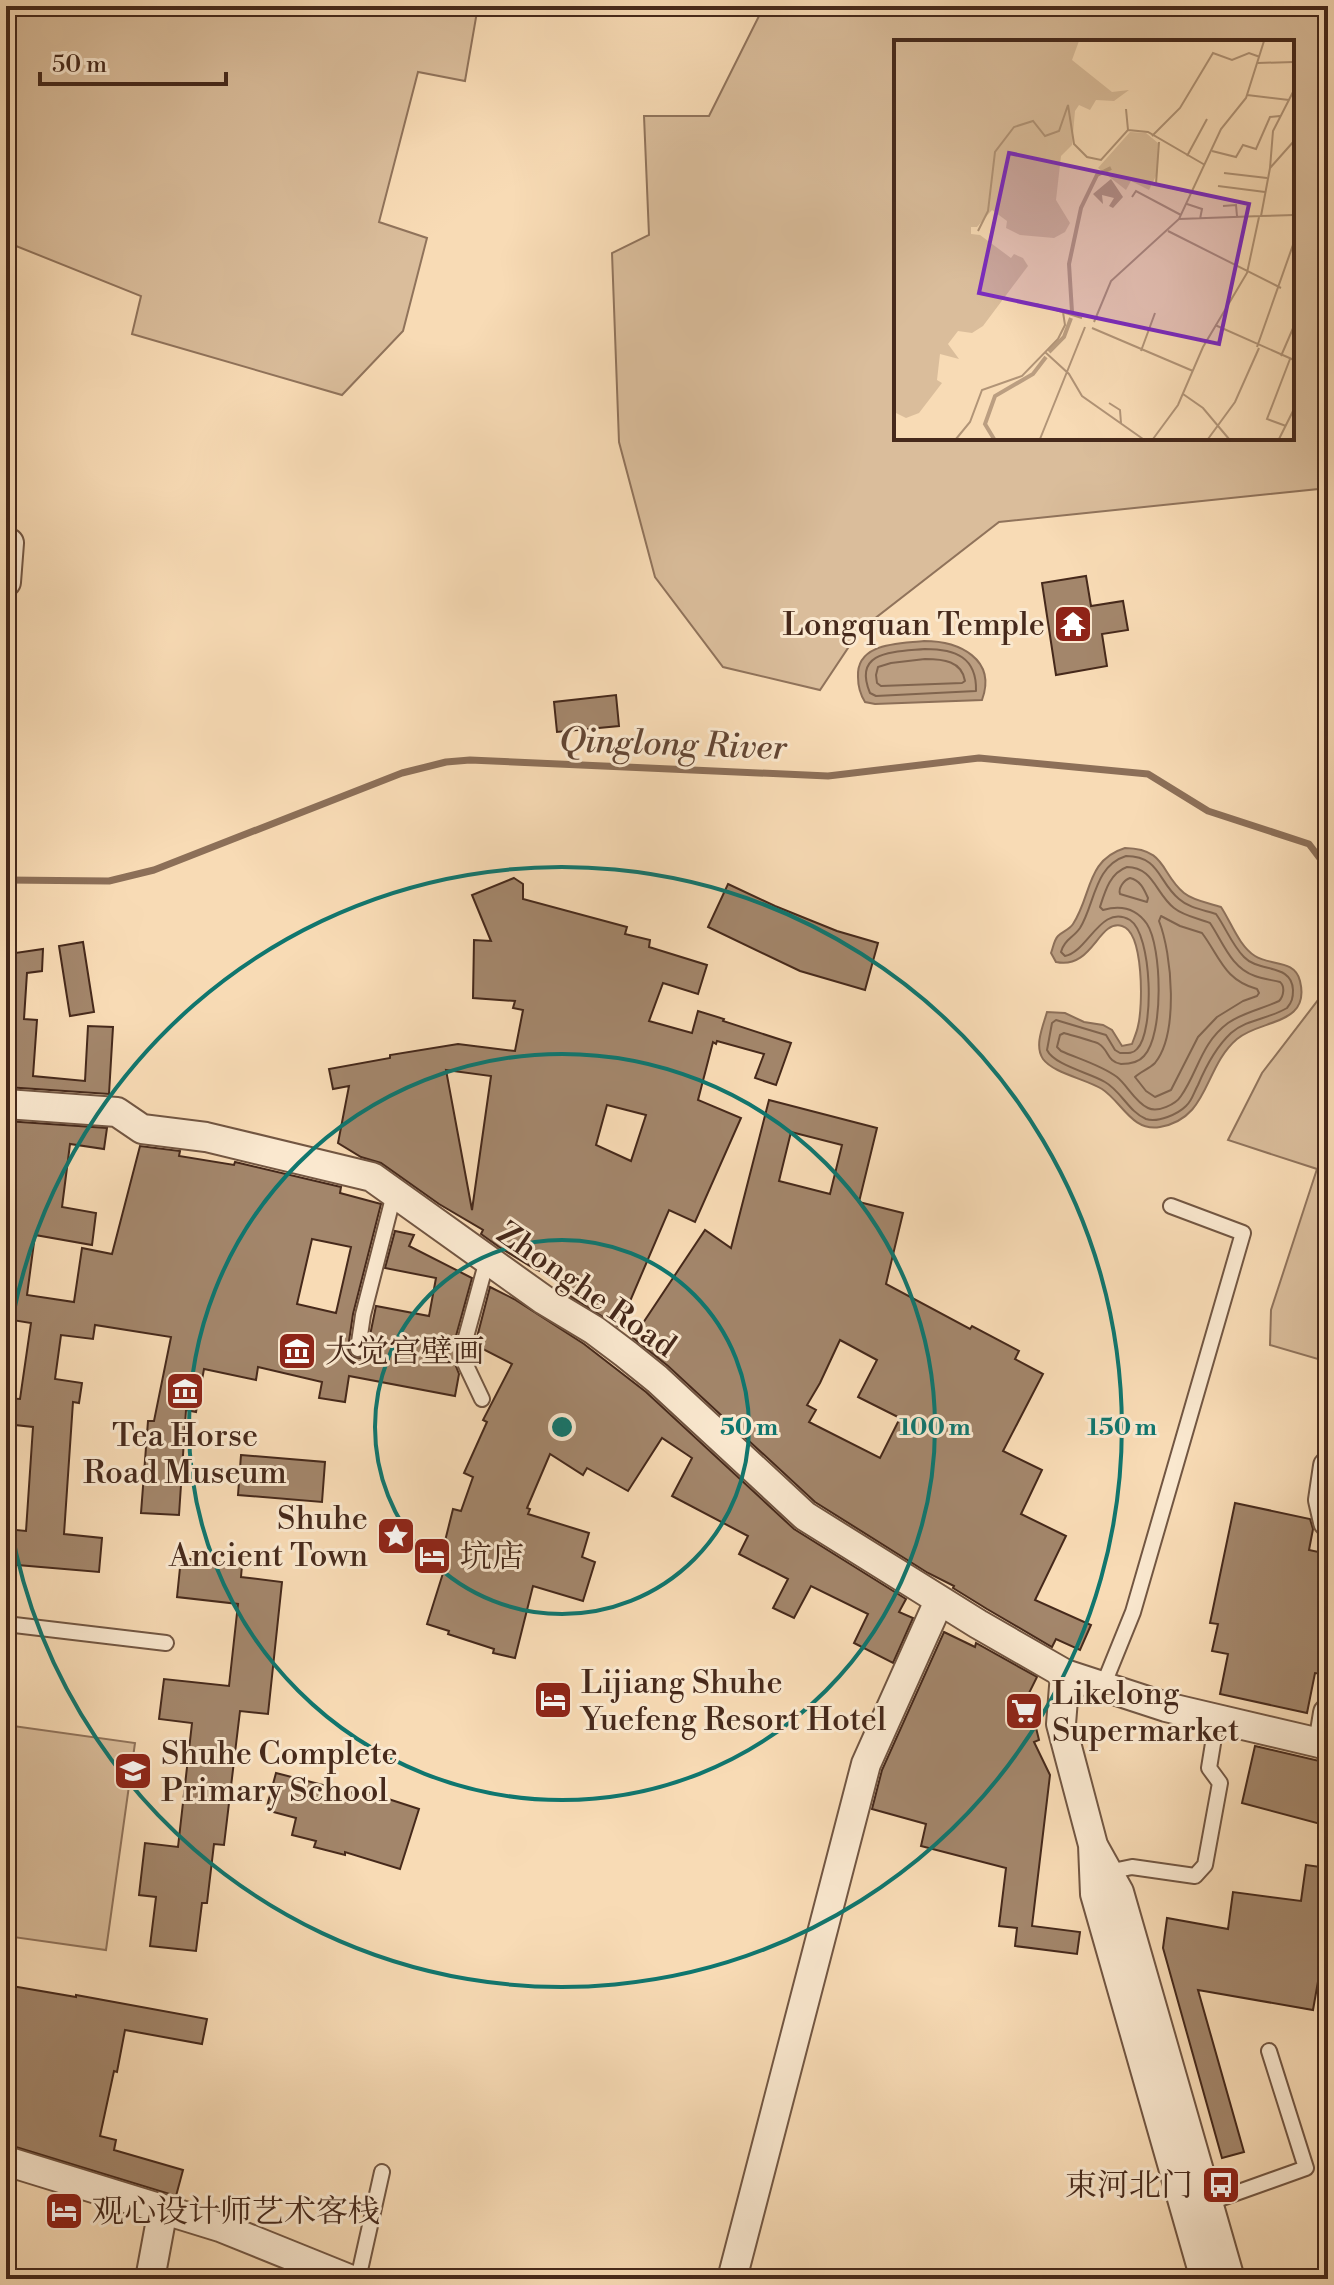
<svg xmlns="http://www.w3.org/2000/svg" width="1334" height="2285" viewBox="0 0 1334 2285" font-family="'Libre Bodoni','Noto Serif SC',serif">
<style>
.green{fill:#dabd9b;stroke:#90735b;stroke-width:2;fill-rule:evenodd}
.water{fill:#bb9e81;stroke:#8c6f58;stroke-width:2}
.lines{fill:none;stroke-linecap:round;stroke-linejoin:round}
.shore{stroke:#80644e;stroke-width:2}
.stream{stroke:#8c6f58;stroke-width:7}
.building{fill:#a3866b;stroke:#46291b;stroke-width:2;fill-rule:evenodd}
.lane-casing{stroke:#725642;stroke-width:18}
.street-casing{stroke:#725642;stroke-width:32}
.lane{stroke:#fae8cf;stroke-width:14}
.street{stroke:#fae8cf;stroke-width:28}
.ring{fill:none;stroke:#0f766e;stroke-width:4}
.labels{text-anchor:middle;stroke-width:6;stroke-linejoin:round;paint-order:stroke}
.poi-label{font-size:32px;fill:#46291b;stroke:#fae8cf;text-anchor:start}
.street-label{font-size:32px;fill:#46291b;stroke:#fae8cf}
.water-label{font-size:34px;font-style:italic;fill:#634634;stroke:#fae8cf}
.inset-river{fill:none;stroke:#bb9e81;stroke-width:4}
.inset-road{fill:none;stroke:#b19477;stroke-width:2}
.view{fill:#7b2cbf;fill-opacity:0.15;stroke:#7b2cbf;stroke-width:4}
.inset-edge{fill:none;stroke:#46291b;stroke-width:4}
.centre{fill:#0f766e;stroke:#fae8cf;stroke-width:4}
.ring-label{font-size:24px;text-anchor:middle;font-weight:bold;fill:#0f766e;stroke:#fae8cf;stroke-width:6;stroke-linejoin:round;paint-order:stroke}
</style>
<rect width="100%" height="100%" fill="#f8dbb5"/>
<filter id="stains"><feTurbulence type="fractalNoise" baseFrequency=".0025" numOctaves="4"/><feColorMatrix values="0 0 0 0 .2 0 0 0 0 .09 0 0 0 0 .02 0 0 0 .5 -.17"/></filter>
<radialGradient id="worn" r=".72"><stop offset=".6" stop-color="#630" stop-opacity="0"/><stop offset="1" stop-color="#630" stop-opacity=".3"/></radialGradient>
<!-- green -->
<g class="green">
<path d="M6,6H478L465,81L418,72L379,222L427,238L403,331L342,395L132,334L141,296L6,242Z"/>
<path d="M764,6H1328V488L999,522L860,630L820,690L723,667L655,577L619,442L612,253L649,235L644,116H709ZM896,42H1292V438H896Z"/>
<path d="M1328,987V1362L1270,1345L1271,1310L1317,1169L1228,1140L1262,1073Z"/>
<path d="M6,1725L135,1743L106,1950L6,1936Z"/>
</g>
<!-- water -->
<g class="water">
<path d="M924,641C959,641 997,659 982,700L875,704L865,702C860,694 858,686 858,677C856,642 900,644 924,641Z"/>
<path d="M1125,848C1167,849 1160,873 1184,893C1194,901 1209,903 1221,907C1231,922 1239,946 1255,956C1270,966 1295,959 1300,981C1311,1026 1260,1019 1237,1039C1203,1068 1210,1118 1160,1127C1132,1132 1122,1102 1102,1089C1086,1079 1053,1073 1043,1059C1034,1046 1043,1026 1047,1012L1065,1013L1084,1022L1103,1025L1112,1030L1122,1046L1132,1044C1134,1038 1137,1032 1138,1026C1143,1007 1144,932 1122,926C1098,919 1093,970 1056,962L1051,953C1053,948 1054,940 1058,936C1063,931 1069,930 1073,924C1092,895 1086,860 1125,848Z"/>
</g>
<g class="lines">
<!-- shore -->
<g class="shore">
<path d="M925,649C955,649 977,657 976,691L876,696L870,693C852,650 895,652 925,649Z"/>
<path d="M925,659C943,659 962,661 965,681L962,683L881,686L877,683L876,675L878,667L891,663Z"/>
<path d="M1126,856C1160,856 1158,882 1179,899C1189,908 1204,910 1216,914C1226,928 1232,945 1244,957C1259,973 1292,963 1293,990C1293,998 1292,1002 1287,1008C1269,1019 1247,1019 1231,1033C1216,1047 1206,1066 1198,1085C1194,1092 1192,1101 1186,1106C1178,1114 1158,1123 1146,1119C1129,1112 1121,1091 1105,1082C1090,1073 1054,1065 1047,1050L1052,1023L1056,1020L1106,1035L1115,1050L1120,1053C1126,1053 1133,1054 1137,1049C1155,1031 1152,934 1130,920C1101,903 1088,952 1065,956L1061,952C1064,940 1073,938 1080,928C1095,904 1094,866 1126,856Z"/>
<path d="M1127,867C1153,867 1156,894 1174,908C1184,916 1197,918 1210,923C1223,942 1231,968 1255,976C1263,979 1272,980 1280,982C1285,986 1284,996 1279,1001C1262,1009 1244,1012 1228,1023C1201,1043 1198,1072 1181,1096C1176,1104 1158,1113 1148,1108C1135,1102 1128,1086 1117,1077C1101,1065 1079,1059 1061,1051L1057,1047L1060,1035L1064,1033C1070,1035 1097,1042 1099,1044C1109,1050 1107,1062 1121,1064C1129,1064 1139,1062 1144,1056C1164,1035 1162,947 1147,924C1136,908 1120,905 1103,910L1100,907C1105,891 1110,873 1127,867Z"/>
<path d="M1130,878C1140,880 1144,889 1148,898L1147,902L1120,894C1118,888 1124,880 1130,878Z"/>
<path d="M1161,916L1180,926L1202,933C1220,957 1224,980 1257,989L1259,993L1257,996L1243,1001L1217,1017L1198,1037L1171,1090L1155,1097L1146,1091L1135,1077C1140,1072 1149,1069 1155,1063C1179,1033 1172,954 1159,921Z"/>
</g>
<!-- stream -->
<path class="stream" d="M6,880L109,881L154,870L402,773L446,762L470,760L828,776L979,758L1148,774L1208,811L1309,844L1328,869"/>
</g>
<!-- building -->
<g class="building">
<path d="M1086,576L1091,606L1123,601L1128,630L1102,634L1107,666L1056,675L1042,583Z"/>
<path d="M616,695L619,726L557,732L554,702Z"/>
<path d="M514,878L523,884V899L627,927L625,934L650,940L649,947L707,965L698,994L663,983L649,1021L692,1033L698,1011L724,1019L723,1021L791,1043L776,1085L755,1078L764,1054L717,1041L716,1044L713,1042L698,1100L741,1118L695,1222L669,1210L619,1327L557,1288L562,1280L535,1269L499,1247L481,1234L483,1230L439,1204L381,1163L361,1157L338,1143L349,1086L333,1089L329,1069L390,1058V1055L458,1044L515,1051L523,1010L513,1008L515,1001L473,998L474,940L491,941L472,895ZM446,1070L491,1076L472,1210ZM607,1105L646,1115L631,1161L596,1145Z"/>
<path d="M728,884L775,906L837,931L878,943L865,990L800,971L708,927Z"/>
<path d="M83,942L94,1012L70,1016L59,946Z"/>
<path d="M43,949L42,971L27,973L24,1019L37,1020L33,1076L85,1081L88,1026L113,1027L109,1094L6,1087L8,954Z"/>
<path d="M769,1100L877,1128L859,1202L903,1213L886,1284L970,1329L972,1326L1019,1351L1015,1359L1043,1374L1003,1451L1042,1470L1021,1514L1066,1536L1035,1600L1091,1625L1080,1650L1056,1639L1052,1647L987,1609L953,1588L954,1586L928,1573L815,1502L668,1366L633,1338L705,1230L731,1248ZM791,1132L842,1145L830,1194L779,1181ZM840,1340L877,1360L858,1397L900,1418L880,1458L809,1422L816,1410L807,1405L820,1383Z"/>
<path d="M6,1121L107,1128L104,1149L70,1144L62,1207L96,1213L92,1245L35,1235L27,1295L74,1302L82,1248L112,1254L140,1146L180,1151L179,1156L234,1165L235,1162L341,1187L340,1193L381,1204L353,1314L348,1348L352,1357L361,1358L366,1355L376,1306L429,1316L436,1278L385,1268L395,1231L414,1235L409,1246L472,1278L456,1336L454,1361L459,1374L455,1396L349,1376L345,1402L319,1398L322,1382L258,1367L256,1380L204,1369L196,1412L186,1410L179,1515L141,1513L148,1421H154L171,1337L95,1325L93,1339L61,1335L55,1379L82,1383L79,1403L73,1402L64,1534L102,1538L99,1572L6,1564V1529L26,1531L33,1427L6,1424V1398L20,1399L31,1323L6,1319V1218L10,1195H6ZM312,1239L351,1247L336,1313L297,1304Z"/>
<path d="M490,1287L514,1299L584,1344L646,1392L794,1529L906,1599L899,1612L913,1618L893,1663L854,1643L868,1614L811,1586L794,1618L773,1608L788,1579L739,1554L748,1536L672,1496L692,1458L662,1438L628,1491L587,1468L583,1475L550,1454L527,1508L530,1509L528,1514L589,1533L582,1557L595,1562L583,1601L533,1586L515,1658L493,1653L494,1649L448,1634L449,1631L427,1624L450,1551L443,1549L453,1509L461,1511L473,1477L464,1473L487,1422L483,1420L512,1364L475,1345Z"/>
<path d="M241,1455L325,1462L322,1502L238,1495Z"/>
<path d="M1235,1503L1310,1519L1313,1529L1309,1550L1328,1554V1643L1322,1674L1315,1673L1307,1713L1220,1694L1228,1654L1212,1651L1218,1624L1210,1623Z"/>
<path d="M181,1558L242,1565L241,1577L282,1582L268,1714L240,1711L224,1845L214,1844L207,1903H202L196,1951L150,1946L156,1897L139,1895L145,1843L178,1847L192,1723L159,1719L164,1679L229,1686L238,1604L177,1597Z"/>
<path d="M944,1632L975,1647L976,1643L1037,1677L1028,1695L1039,1740L1034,1742L1050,1775L1032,1926L1080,1932L1077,1954L1015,1946L1017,1928L999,1926L1006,1868L921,1846L926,1824L872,1809L882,1770Z"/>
<path d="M1255,1746L1328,1763V1826L1242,1803Z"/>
<path d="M276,1773L366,1796L367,1792L419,1809L400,1869L345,1852V1855L314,1847L316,1841L292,1835L296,1818L266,1810Z"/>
<path d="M1306,1865L1328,1868V1906L1323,1945L1328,1946V1971L1320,1970L1313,2010L1198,1990L1244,2152L1222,2158L1163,1948L1167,1918L1228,1929L1233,1892L1301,1901Z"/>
<path d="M6,1985L76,1997V1995L207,2019L202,2044L125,2030L117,2072L114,2071L100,2136L116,2140L114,2150L183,2170L176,2196L6,2144L10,2109L6,2108Z"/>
</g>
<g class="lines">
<!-- lane casing -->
<g class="lane-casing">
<g id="lane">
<path d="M358,1349L363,1315L394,1194"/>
<path d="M482,1399L464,1361L466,1337L487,1260"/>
<path d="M6,1624L166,1643"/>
<path d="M1103,1686L1133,1612L1243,1233L1171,1206"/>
<path d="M1108,1872L1132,1867L1195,1876L1205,1865L1220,1783L1209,1768L1217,1719"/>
<path d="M1208,2203L1306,2168L1269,2051"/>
<path d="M358,2279L382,2172"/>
</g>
</g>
<!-- street casing -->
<g class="street-casing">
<g id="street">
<path d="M6,582L9,543"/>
<path d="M6,1104L117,1112L142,1129L206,1137L372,1177L544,1300L594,1330L626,1354L657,1379L805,1516L978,1624L1065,1674L1166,1707L1328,1745"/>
<path d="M1328,1466L1323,1500L1328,1522"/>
<path d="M1065,1674L1061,1724L1093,1845L1095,1894L1205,2279"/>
<path d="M1323,1744L1328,1713"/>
<path d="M1095,1849L1119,1892L1230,2279"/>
<path d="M6,2161L220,2227L349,2279"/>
<path d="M150,2279L163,2209"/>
<path d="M732,2279L866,1764L939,1601"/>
</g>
</g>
<!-- lane -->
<use href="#lane" class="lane"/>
<!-- street -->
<use href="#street" class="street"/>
</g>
<!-- distance rings -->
<g class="ring">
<circle cx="562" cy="1427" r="187"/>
<circle cx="562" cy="1427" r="373"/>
<path d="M6 1359A560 560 0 1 1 6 1495"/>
</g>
<!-- icons -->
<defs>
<g id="temple-square" transform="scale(2)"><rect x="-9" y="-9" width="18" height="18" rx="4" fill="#8f2418" stroke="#fae8cf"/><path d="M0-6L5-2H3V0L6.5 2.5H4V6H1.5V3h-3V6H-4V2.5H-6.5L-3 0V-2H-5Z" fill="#fff"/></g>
<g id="museum-square" transform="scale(2)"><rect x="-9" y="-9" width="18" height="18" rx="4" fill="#8f2418" stroke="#fae8cf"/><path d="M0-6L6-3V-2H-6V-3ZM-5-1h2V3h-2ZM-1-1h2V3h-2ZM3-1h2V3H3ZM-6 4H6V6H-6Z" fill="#fff"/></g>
<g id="sight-square" transform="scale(2)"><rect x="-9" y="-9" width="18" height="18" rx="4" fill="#8f2418" stroke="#fae8cf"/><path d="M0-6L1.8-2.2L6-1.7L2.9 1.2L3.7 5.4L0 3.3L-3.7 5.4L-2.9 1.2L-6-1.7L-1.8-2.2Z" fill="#fff"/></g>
<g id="hotel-square" transform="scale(2)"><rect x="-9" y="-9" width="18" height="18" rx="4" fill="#8f2418" stroke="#fae8cf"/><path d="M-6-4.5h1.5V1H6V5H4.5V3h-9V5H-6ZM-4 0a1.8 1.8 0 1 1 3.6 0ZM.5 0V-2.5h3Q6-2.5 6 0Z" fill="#fff"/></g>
<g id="supermarket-square" transform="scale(2)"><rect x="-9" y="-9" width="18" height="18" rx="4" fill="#8f2418" stroke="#fae8cf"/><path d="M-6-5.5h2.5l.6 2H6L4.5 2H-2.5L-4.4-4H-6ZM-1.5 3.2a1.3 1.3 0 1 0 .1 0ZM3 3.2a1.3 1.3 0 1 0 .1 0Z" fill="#fff"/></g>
<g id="school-square" transform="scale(2)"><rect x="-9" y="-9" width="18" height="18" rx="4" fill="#8f2418" stroke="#fae8cf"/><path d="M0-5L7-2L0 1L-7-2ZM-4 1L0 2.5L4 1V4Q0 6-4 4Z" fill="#fff"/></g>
<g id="bus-square" transform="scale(2)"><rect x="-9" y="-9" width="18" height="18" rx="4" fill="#8f2418" stroke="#fae8cf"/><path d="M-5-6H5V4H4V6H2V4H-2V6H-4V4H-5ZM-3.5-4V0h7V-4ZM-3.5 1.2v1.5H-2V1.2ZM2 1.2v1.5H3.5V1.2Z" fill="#fff"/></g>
</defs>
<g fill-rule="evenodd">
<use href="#temple-square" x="1073" y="624"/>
<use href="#museum-square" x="297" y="1351"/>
<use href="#museum-square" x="185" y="1391"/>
<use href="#sight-square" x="396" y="1536"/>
<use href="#hotel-square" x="432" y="1556"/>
<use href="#hotel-square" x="553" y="1700"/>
<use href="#supermarket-square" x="1024" y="1711"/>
<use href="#school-square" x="133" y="1771"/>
<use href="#bus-square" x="1221" y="2185"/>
<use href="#hotel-square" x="64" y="2211"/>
</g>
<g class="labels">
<!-- poi labels -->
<g class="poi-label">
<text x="1045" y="635" text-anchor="end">Longquan Temple</text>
<text x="325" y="1362">大觉宫壁画</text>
<text x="185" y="1446" text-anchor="middle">Tea Horse<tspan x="185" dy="37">Road Museum</tspan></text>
<text x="368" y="1529" text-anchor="end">Shuhe<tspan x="368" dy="37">Ancient Town</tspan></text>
<text x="460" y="1567">坑店</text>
<text x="581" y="1693">Lijiang Shuhe<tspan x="581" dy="37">Yuefeng Resort Hotel</tspan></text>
<text x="1052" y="1704">Likelong<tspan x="1052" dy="37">Supermarket</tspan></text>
<text x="161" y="1764">Shuhe Complete<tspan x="161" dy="37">Primary School</tspan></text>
<text x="1193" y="2196" text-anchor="end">束河北门</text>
<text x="92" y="2222">观心设计师艺术客栈</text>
</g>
<!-- street labels -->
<g class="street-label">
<text transform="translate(587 1289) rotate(35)" y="11">Zhonghe Road</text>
</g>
<!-- water labels -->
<g class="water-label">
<text transform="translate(673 743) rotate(2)" y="12">Qinglong River</text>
</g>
</g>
<!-- overview -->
<g transform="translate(894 40)">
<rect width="400" height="400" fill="#f8dbb5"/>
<path d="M0,1H185L178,20L218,52L235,50L220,61L202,60L196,70L185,65L181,71L178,105L167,116L162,160L176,183L171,192L160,198L126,195L112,188L113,181L98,170L83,187H77V194L86,195L117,218L120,214L129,218L134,226L89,286L78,293L64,291L54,304L65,319L46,314L43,340L48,343L25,373L12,378L0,372ZM236,92L252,93L264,103L263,134L255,150L237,141L232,150L204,128Z" fill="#dabd9b"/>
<path d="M217,139L229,157L219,168L215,166L220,158L208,155L209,164L199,154Z" fill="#bb9e81"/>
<path class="inset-river" d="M178,272L175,224L187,168L203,135L217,128M155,312L170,297L177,278M100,399L91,384L101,356L139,334L152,317"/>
<path class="inset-road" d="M364,23L400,22M353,55L395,60M234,90L254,92L311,125M258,96L286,68L319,13L338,20L355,13L366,17M400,101L376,128L367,176L400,175M265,102L262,144L298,153M318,111L342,117L349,105L362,109L376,77L386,76M293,116L313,79M376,128L379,91L400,50M330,133L373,138M324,146L371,152M238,157L242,151L287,175M293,164L308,169L306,179M329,166L342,165L343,176M285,179L367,176M84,191L94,171L101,112L120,87L139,81L151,96L165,91L174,65L180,104L193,117L207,120L234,90L232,69M274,191L387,248M142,264L188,278M200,282L217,241L285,179L327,89L352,58L370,1M321,285L400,320M198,288L299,331M363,307L400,202M247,311L261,273M151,312L175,334L188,356L249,399M387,316L400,286M289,354L309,368L335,399M215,363L226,370L227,383M392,386L373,379L396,319M62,399L76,382L88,350L128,336L164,299L171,285L169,272M146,399L191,287M259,399L284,365L309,307L353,233L365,177M314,399L341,362L365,308M385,399L400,369"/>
<path class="view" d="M115,113L355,164L325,304L85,253Z"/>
<rect width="400" height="400" class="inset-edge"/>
</g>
<circle cx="562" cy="1427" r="12" class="centre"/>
<g class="ring-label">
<text x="749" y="1435">50 m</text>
<text x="935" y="1435">100 m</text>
<text x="1122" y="1435">150 m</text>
</g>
<!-- margin -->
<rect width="1334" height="2285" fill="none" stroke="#f8dbb5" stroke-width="32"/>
<rect x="8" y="8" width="1318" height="2269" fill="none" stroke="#46291b" stroke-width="4"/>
<rect x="16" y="16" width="1302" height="2253" fill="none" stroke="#46291b" stroke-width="2"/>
<!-- scale -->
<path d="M40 72v12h186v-12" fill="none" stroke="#46291b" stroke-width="4"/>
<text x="52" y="72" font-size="24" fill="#46291b" stroke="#fae8cf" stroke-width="6" paint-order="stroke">50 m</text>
<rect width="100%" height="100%" filter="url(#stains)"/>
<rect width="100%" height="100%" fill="url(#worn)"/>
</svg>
